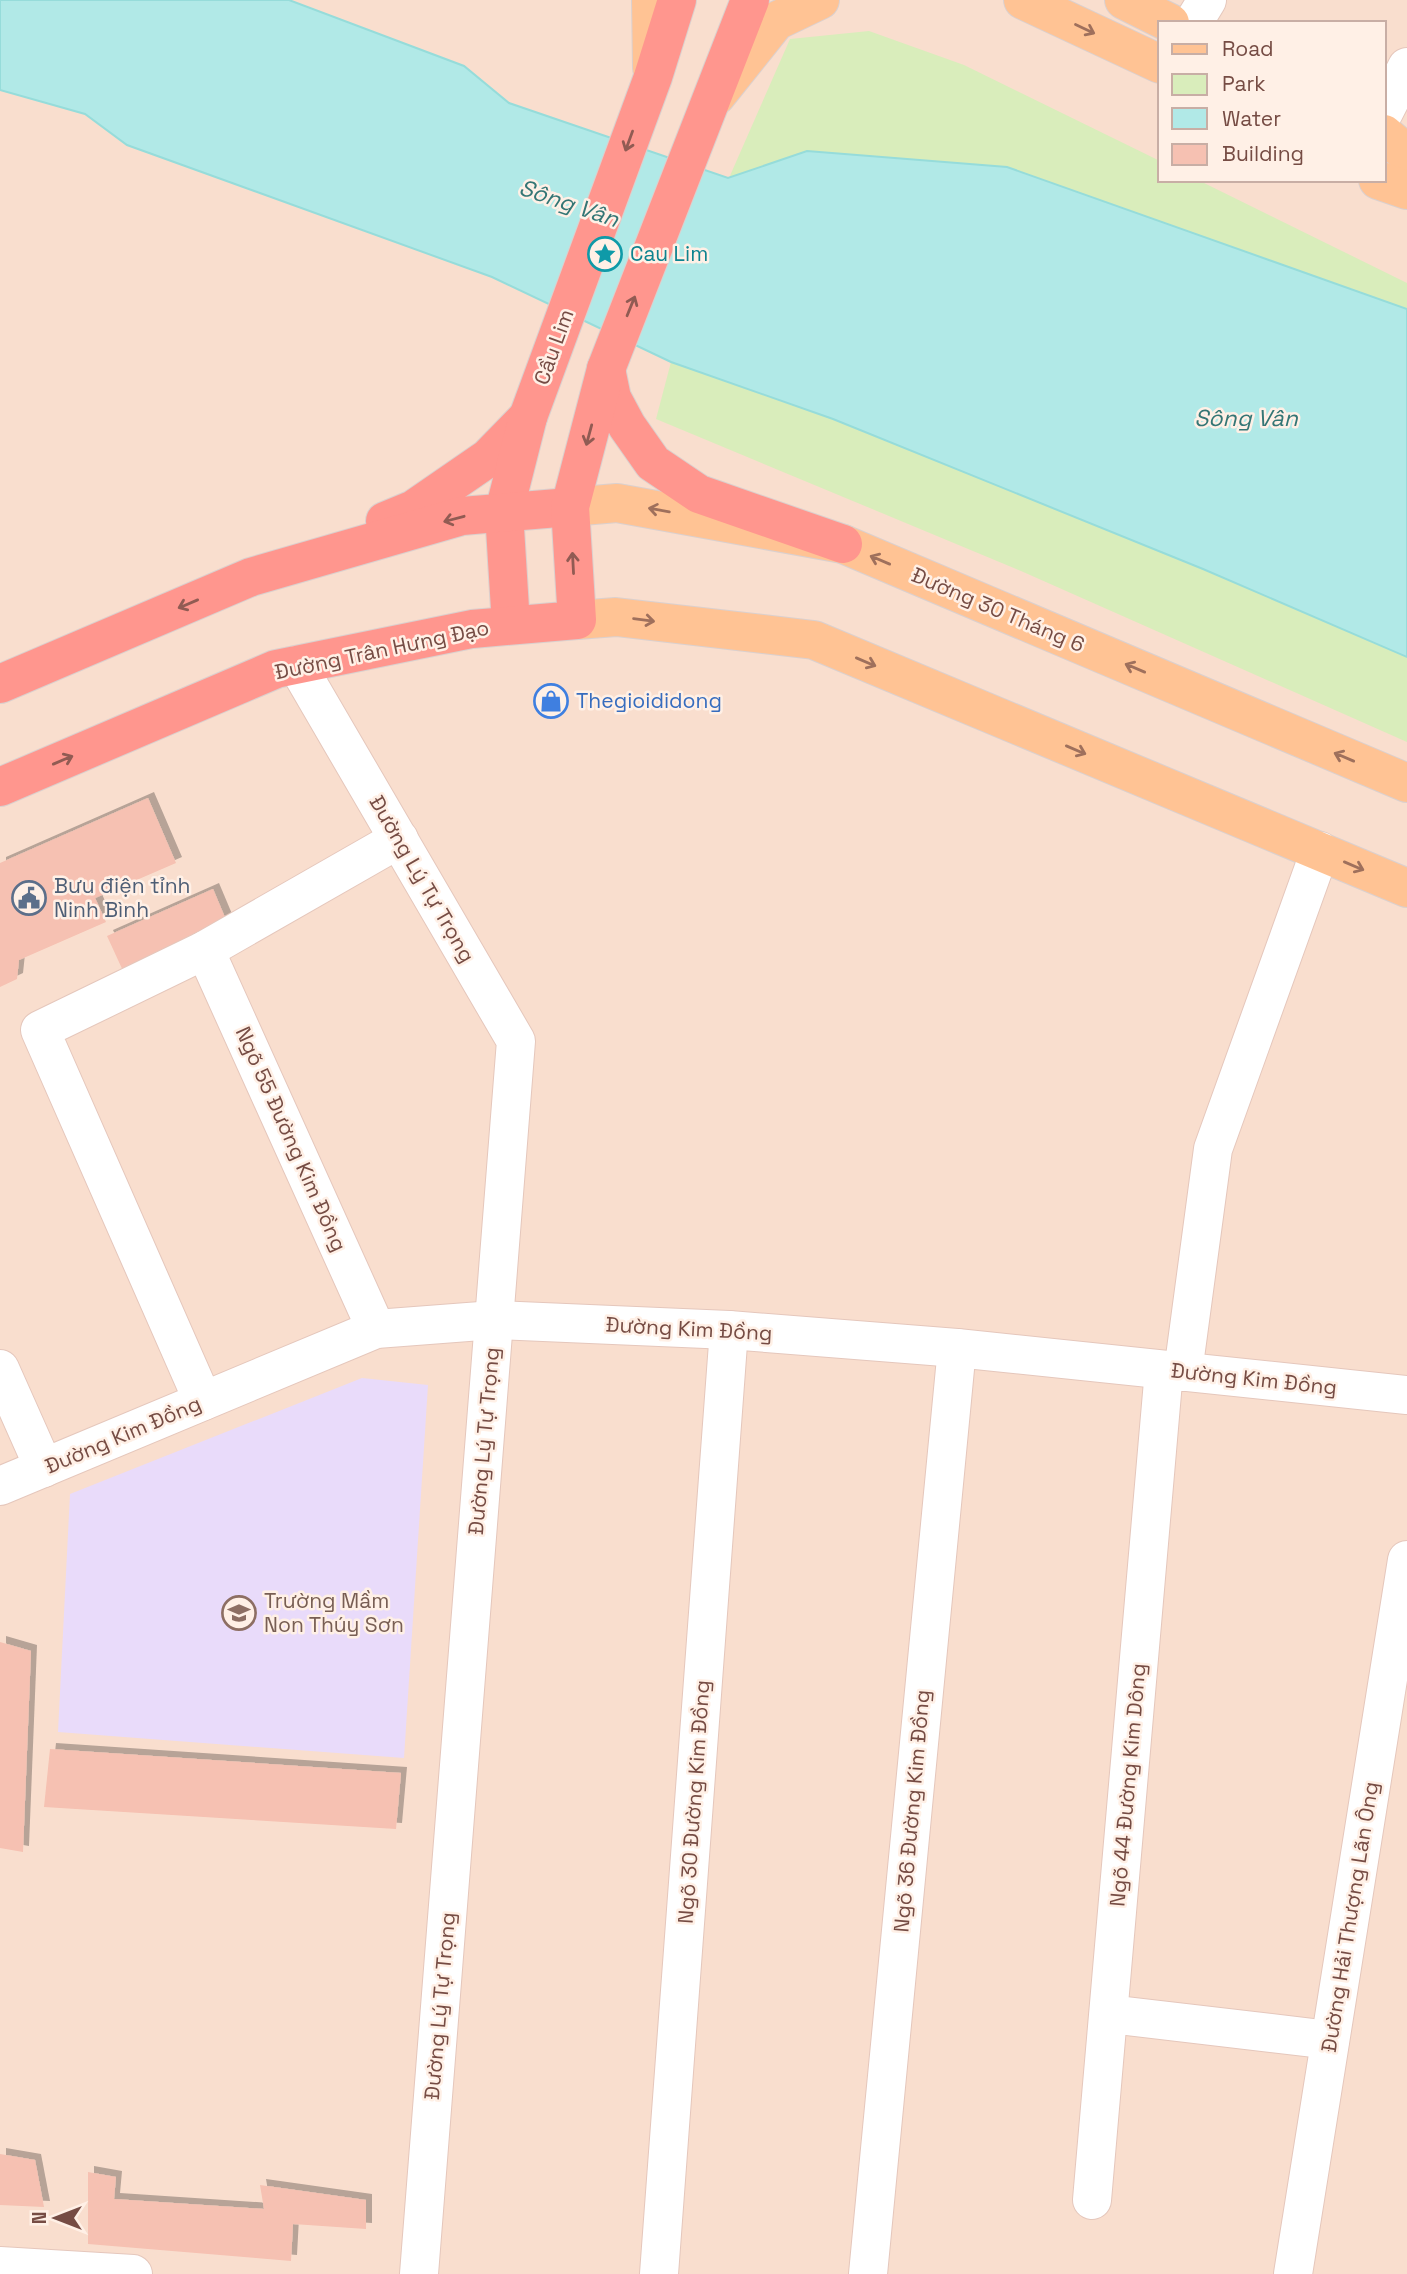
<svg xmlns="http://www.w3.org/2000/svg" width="1407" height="2274" viewBox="0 0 1407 2274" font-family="'Space Grotesk',sans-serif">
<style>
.residential{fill:#f9dece;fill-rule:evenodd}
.education{fill:#e9dbfa}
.green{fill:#d9edbb}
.water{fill:#b1e9e7;stroke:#96dcda;stroke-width:2}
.building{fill:#f6c1b2;filter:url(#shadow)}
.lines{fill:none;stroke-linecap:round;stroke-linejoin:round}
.minor-casing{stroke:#e5c7bc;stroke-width:40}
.major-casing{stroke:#dbd0ce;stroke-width:40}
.highway-casing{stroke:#dbd0ce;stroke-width:40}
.minor{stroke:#fff;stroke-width:38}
.major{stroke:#ffc394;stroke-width:38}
.highway{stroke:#ff968e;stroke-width:38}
.oneway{stroke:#9f705c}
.oneway2{stroke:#915b53}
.labels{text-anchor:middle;stroke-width:5;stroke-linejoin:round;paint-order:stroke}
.culture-label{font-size:21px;fill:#0d838f;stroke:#fff0e6;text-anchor:start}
.street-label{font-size:21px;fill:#764c44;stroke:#fff0e6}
.shop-label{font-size:21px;fill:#366cbe;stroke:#fff0e6;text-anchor:start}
.service-label{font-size:21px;fill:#4e5e75;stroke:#fff0e6;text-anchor:start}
.education-label{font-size:21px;fill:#785e54;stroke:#fff0e6;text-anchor:start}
.water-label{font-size:23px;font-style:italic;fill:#347675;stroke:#fff0e6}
</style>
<defs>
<filter id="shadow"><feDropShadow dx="6" dy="-6" stdDeviation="0" flood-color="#0004"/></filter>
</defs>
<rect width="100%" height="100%" fill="#feebdd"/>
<!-- residential -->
<path class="residential" d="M0,0H1407V2274H0ZM1160,23H1384V180H1160Z"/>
<!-- education -->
<path class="education" d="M362,1378L428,1385L404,1758L58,1732L70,1494Z"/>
<!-- green -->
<g class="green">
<path d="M869,31L964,65L1160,161V180H1198L1407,283V309L1007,167L729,178L790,39Z"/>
<path d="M671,362L833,419L1203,569L1407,657V742L1021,571L656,419Z"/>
</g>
<!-- water -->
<path class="water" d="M0,0H289L464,66L509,103L728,178L807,151L1007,167L1407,309V657L1203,569L833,419L671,362L492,277L127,145L85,114L0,90Z"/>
<!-- building -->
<g class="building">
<path d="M148,798L176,863L95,898L106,922L19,960L17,979L0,987V863Z"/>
<path d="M213,889L229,927L124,973L107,936Z"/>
<path d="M0,1642L31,1651L23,1852L0,1848Z"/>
<path d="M50,1749L401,1773L396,1829L44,1807Z"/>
<path d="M0,2154L35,2160L44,2207L0,2205Z"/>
<path d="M88,2172L116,2177L114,2199L264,2209L260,2185L366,2200V2229L293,2224L291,2261L88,2244Z"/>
</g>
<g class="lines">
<!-- minor casing -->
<g class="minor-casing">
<g id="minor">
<path d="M1193,23L1207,0"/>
<path d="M1384,112L1407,67"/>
<path d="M297,665L516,1041L419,2274"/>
<path d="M205,950L376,1329"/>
<path d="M0,1369L44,1468"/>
<path d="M1183,1372L1213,1149L1320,851"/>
<path d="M203,1401L40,1030L205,950L399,839"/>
<path d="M0,1486L376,1329L494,1320L729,1330L957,1348L1407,1395"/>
<path d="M1109,2014L1330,2040"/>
<path d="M1092,2200L1164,1370"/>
<path d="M0,2266L133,2274"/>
<path d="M659,2274L729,1330"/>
<path d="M868,2274L957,1348"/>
<path d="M1293,2274L1407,1560"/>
</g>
</g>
<!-- major casing -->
<g class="major-casing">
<g id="major">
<path d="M651,0L652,68"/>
<path d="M1023,0L1160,64"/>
<path d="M1124,0L1170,23"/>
<path d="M716,96L776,21L820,0"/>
<path d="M1384,134L1407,154"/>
<path d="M1378,180L1407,190"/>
<path d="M570,507L617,503L843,544L1407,783"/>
<path d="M577,620L616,617L814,640L1407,888"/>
</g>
</g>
<!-- highway casing -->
<g class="highway-casing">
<g id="highway">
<path d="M606,369L612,398L627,426L653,463L699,494L843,544"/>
<path d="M385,521L414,509L488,458L528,417"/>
<path d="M511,625L504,512L528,417L653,77L677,0"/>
<path d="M0,684L251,577L462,516L570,507"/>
<path d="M0,787L276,669L472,629L577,620L570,507L606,369L750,0"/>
</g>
</g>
<!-- minor -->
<use href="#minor" class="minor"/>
<!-- major -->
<use href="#major" class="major"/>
<!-- highway -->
<use href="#highway" class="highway"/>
</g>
<!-- one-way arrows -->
<defs><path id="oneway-shaft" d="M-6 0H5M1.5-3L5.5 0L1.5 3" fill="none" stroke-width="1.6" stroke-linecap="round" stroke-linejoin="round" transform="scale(1.75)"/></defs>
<g class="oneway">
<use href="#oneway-shaft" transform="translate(1085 29) rotate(25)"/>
<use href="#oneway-shaft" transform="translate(659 510) rotate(-170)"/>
<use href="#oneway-shaft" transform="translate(880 560) rotate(-157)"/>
<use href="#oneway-shaft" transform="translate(644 620) rotate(7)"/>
<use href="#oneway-shaft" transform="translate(866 662) rotate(23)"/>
<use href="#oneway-shaft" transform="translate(1135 668) rotate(-157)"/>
<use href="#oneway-shaft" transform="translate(1076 750) rotate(23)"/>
<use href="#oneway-shaft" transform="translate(1344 757) rotate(-157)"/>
<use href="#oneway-shaft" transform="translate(1354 866) rotate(23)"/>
</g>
<g class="oneway2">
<use href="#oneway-shaft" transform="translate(629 141) rotate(110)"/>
<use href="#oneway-shaft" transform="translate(631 306) rotate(-68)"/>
<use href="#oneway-shaft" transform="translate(589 435) rotate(105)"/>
<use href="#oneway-shaft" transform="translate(454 519) rotate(165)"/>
<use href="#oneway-shaft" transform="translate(573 563) rotate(-93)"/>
<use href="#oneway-shaft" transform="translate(188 604) rotate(157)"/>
<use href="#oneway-shaft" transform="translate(63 760) rotate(-23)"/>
</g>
<!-- icons -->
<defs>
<g id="sight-ring" transform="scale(1.75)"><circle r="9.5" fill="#fff0e6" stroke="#0f9aa8" stroke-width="1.5"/><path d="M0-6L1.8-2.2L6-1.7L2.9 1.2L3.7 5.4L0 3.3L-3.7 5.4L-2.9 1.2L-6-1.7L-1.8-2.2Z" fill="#0f9aa8"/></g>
<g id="shop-ring" transform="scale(1.75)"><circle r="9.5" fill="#fff0e6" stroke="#3f7fe0" stroke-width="1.5"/><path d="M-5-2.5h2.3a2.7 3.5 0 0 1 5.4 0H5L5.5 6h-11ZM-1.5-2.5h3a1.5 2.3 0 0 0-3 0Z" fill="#3f7fe0"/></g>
<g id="civic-ring" transform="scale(1.75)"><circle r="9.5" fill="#fff0e6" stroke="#5c6f8a" stroke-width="1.5"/><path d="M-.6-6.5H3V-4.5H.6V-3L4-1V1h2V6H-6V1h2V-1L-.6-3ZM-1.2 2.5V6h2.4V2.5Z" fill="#5c6f8a"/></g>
<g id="school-ring" transform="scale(1.75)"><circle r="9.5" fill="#fff0e6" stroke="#8d6e63" stroke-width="1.5"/><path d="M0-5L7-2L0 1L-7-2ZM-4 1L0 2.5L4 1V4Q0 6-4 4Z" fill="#8d6e63"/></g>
</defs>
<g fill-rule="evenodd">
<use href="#sight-ring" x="605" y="254"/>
<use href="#shop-ring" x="551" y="701"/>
<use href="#civic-ring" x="29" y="898"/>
<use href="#school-ring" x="239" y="1613"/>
</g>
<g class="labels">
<!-- culture labels -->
<g class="culture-label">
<text x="630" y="261">Cau Lim</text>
</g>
<!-- street labels -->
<g class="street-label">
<text transform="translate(554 347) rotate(-70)" y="7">Cầu Lim</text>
<text transform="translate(998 610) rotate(23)" y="7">Đường 30 Tháng 6</text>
<text transform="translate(382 650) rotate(-12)" y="7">Đường Trân Hưng Đạo</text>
<text transform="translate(422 879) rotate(60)" y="7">Đường Lý Tự Trọng</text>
<text transform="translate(291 1139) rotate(66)" y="7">Ngõ 55 Đường Kim Đồng</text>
<text transform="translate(689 1329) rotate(3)" y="7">Đường Kim Đồng</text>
<text transform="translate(1254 1379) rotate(6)" y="7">Đường Kim Đồng</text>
<text transform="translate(123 1435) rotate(-23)" y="7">Đường Kim Đồng</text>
<text transform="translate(484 1441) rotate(-85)" y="7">Đường Lý Tự Trọng</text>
<text transform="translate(1128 1785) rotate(-85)" y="7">Ngõ 44 Đường Kim Dông</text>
<text transform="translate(694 1802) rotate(-86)" y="7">Ngõ 30 Đường Kim Đồng</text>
<text transform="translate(912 1811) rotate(-85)" y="7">Ngõ 36 Đường Kim Đồng</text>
<text transform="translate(1350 1917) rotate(-81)" y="7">Đường Hải Thượng Lãn Ông</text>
<text transform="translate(440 2006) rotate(-85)" y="7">Đường Lý Tự Trọng</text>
</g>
<!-- shop labels -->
<g class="shop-label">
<text x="576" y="708">Thegioididong</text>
</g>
<!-- service labels -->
<g class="service-label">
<text x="54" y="893">Bưu điện tỉnh<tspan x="54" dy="24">Ninh Bình</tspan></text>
</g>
<!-- education labels -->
<g class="education-label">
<text x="264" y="1608">Trường Mầm<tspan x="264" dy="24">Non Thúy Sơn</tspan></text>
</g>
<!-- water labels -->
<g class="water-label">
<text transform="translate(569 203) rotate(19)" y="8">Sông Vân</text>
<text x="1246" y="426">Sông Vân</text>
</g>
</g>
<!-- legend -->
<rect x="1158" y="21" width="228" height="161" fill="#fff0e6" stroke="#c8aea5" stroke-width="2"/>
<rect x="1172" y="44" width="35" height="10" fill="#ffc394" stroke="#c8aea5" stroke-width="2"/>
<text x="1222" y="56" font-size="21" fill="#764c44">Road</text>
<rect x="1172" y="74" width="35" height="21" fill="#d9edbb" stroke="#c8aea5" stroke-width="2"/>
<text x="1222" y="91" font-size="21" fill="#764c44">Park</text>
<rect x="1172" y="108" width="35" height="21" fill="#b1e9e7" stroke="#c8aea5" stroke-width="2"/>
<text x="1222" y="126" font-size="21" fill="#764c44">Water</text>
<rect x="1172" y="144" width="35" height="21" fill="#f6c1b2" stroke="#c8aea5" stroke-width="2"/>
<text x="1222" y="161" font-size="21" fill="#764c44">Building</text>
<!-- north arrow -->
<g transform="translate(56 2218) rotate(270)" stroke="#fff0e6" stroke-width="5" paint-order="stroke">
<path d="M0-5L12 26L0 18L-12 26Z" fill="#764c44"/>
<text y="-10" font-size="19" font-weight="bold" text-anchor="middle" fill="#764c44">N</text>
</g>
</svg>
